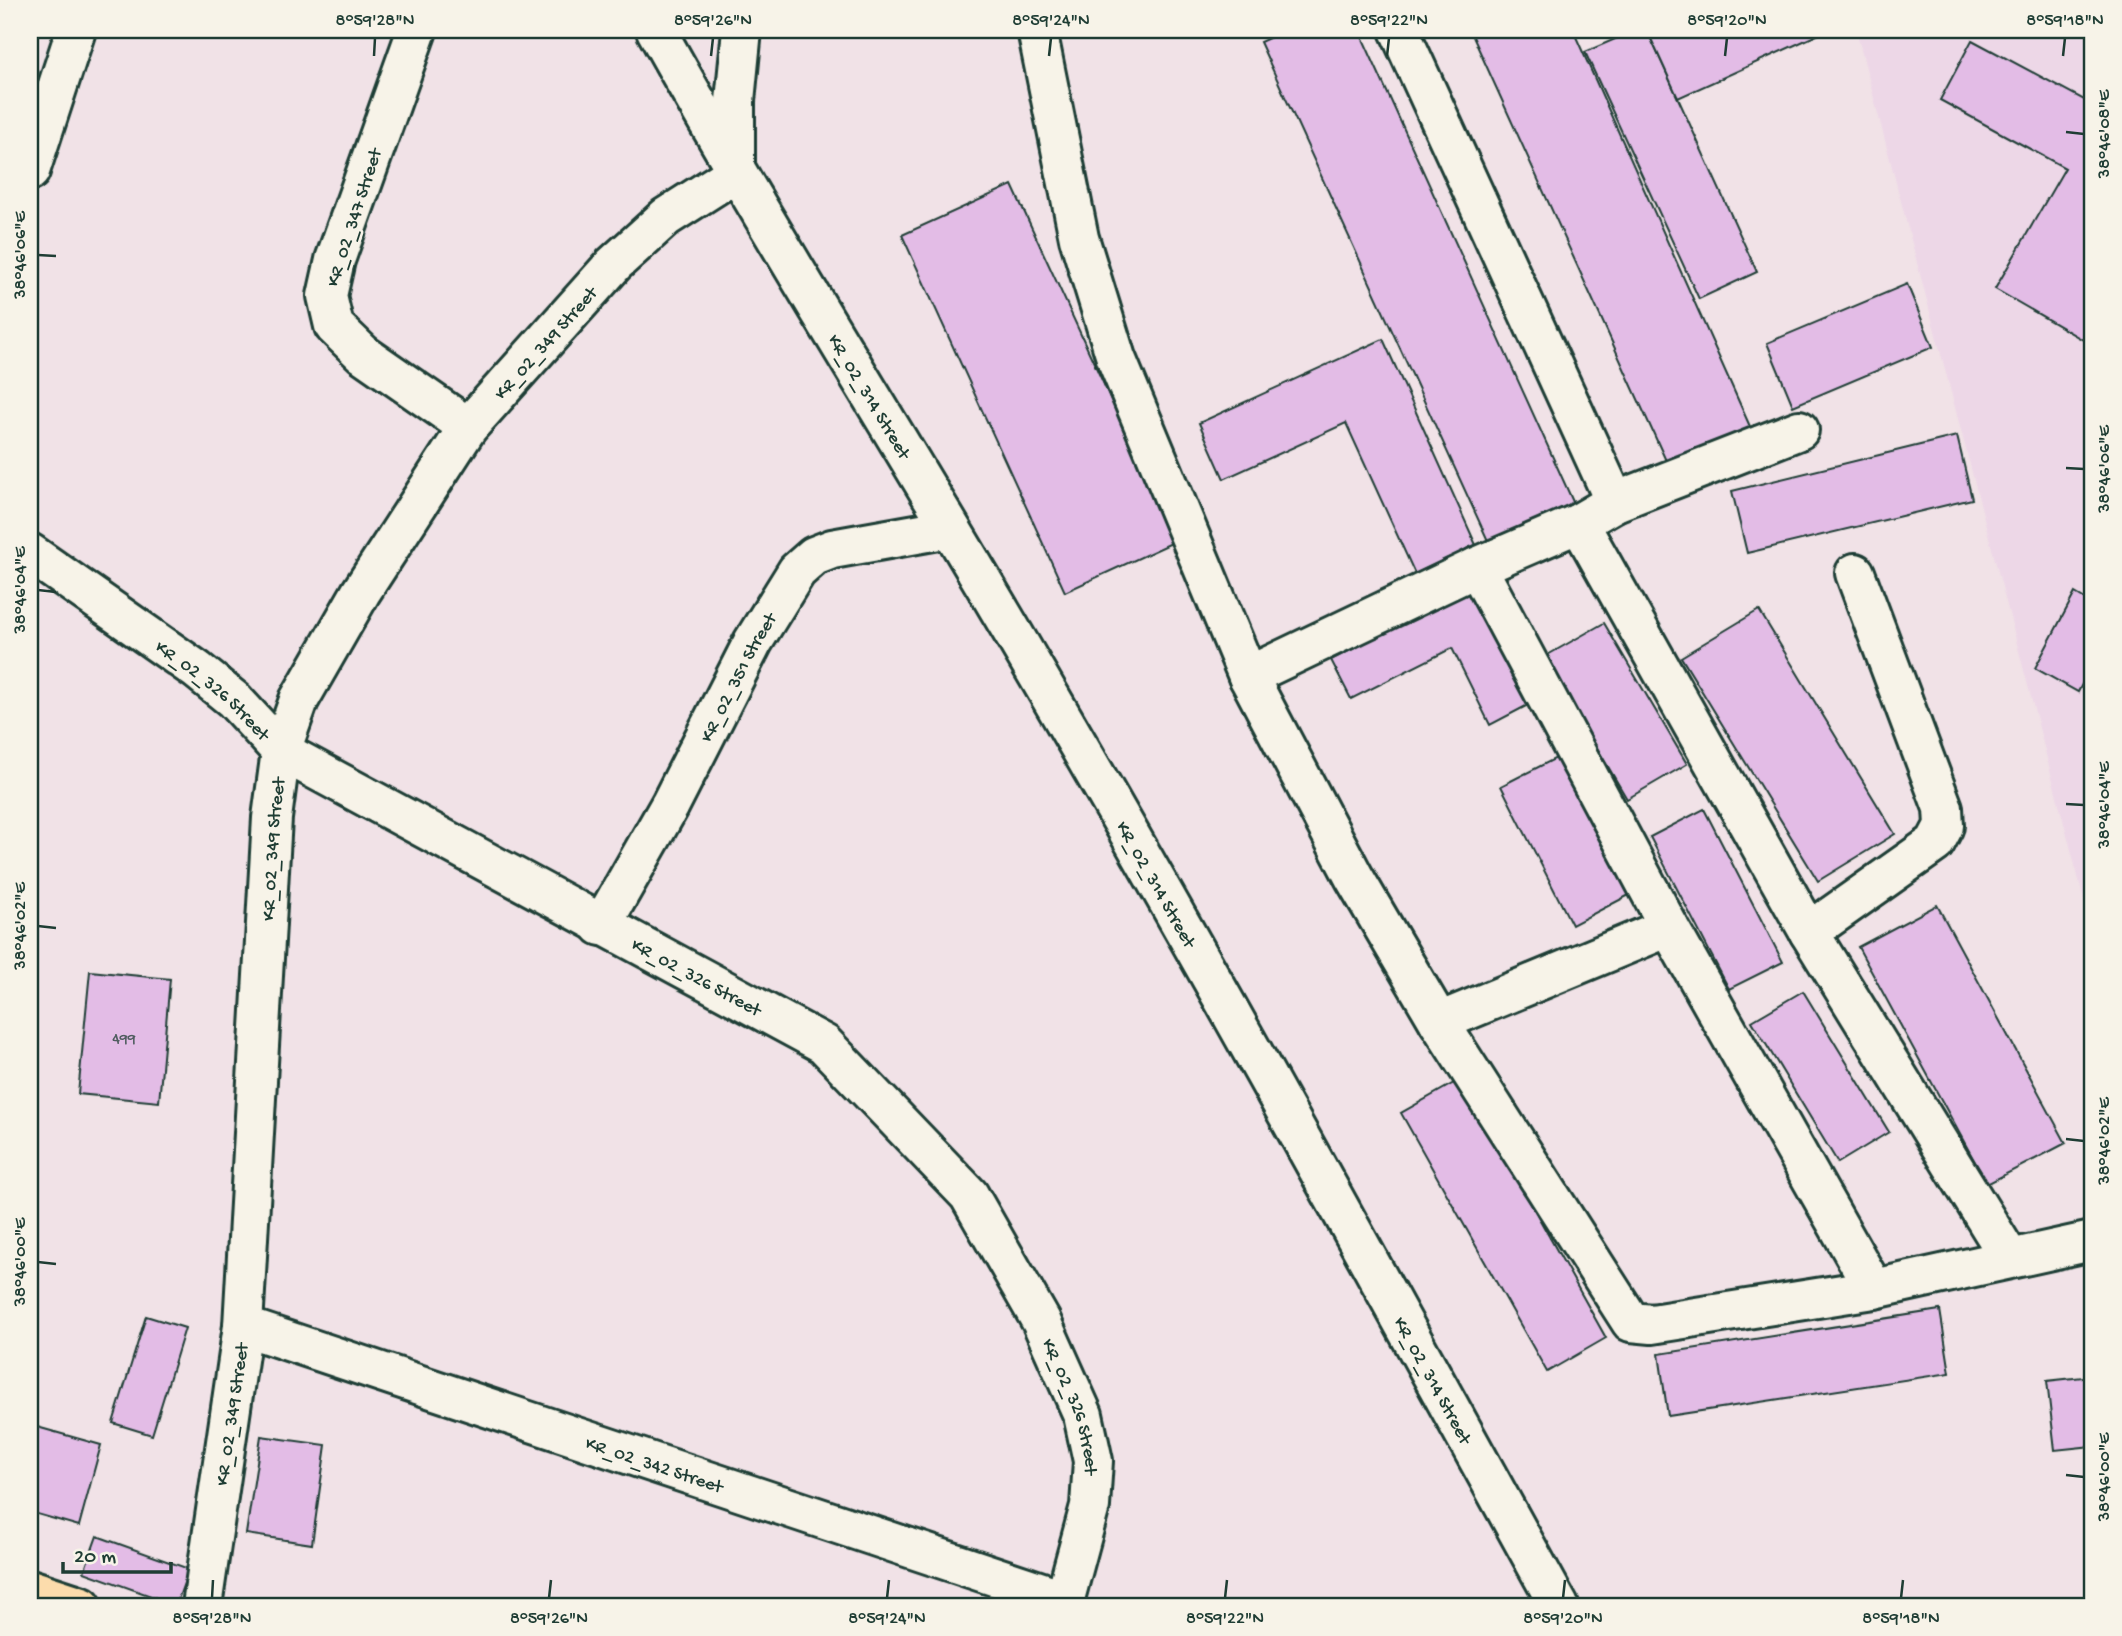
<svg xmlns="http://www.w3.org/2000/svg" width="2122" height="1636" viewBox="0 0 2122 1636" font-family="'Gochi Hand',sans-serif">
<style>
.built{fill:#edd7e7}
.building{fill:#e3bce6;stroke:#1f3d34;stroke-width:2}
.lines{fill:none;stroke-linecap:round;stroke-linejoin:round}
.street-casing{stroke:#1f3d34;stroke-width:44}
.secondary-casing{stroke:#1f3d34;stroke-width:44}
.primary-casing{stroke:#1f3d34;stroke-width:44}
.street{stroke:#f7f3e8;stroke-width:38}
.secondary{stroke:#f7f3e8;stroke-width:38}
.primary{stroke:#fcdcac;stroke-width:38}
.ticks{fill:none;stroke:#1f3d34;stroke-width:2.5}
.labels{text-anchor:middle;stroke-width:5;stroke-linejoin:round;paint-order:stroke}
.number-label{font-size:16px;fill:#505d60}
.street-label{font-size:19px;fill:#1f3d34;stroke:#f7f3e8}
.neatline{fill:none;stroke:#1f3d34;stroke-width:2.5}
.ticks-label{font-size:18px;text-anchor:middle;fill:#1f3d34}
</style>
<rect width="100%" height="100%" fill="#f1e2e7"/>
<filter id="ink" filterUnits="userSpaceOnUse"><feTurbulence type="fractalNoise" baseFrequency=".0143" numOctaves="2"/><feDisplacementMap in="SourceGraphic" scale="14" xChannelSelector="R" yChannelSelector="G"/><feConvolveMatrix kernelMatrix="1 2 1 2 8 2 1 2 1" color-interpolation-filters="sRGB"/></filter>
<g filter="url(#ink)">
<!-- built -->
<path class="built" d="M1856,30H2092V930Z"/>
<!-- building -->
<g class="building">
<path d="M1287,30H1359L1574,504L1489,543L1260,42Z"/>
<path d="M1470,30H1573L1752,431L1667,463Z"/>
<path d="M1636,30H1647L1757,272L1699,299L1585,52Z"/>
<path d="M1647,30H1828L1678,98Z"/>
<path d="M1972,40L2092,104V345L1995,289L2065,168L1940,100Z"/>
<path d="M1012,185L1176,541L1065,592L902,235Z"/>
<path d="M1907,284L1933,347L1793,406L1767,343Z"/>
<path d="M1383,339L1476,545L1415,574L1346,423L1224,479L1199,423Z"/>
<path d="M1957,436L1972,499L1747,553L1732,491Z"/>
<path d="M1470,589L1528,705L1490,725L1452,648L1351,699L1331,660Z"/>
<path d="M2075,593L2092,603V665L2078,692L2035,668Z"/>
<path d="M1759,610L1895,834L1818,881L1681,657Z"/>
<path d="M1604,623L1687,764L1627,799L1544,657Z"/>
<path d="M1564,754L1635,892L1572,925L1501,786Z"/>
<path d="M1704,809L1783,962L1729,989L1650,837Z"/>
<path d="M1937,905L2066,1143L1987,1184L1858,947Z"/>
<path d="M90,971L170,979L159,1102L78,1094Z"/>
<path d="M1803,991L1889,1132L1838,1163L1752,1021Z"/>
<path d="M1461,1079L1606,1338L1547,1372L1401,1113Z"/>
<path d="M1940,1310L1950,1373L1668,1416L1659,1354Z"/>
<path d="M146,1316L185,1328L152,1435L113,1423Z"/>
<path d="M2092,1376V1446L2055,1450L2047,1381Z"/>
<path d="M30,1425L101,1445L79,1526L30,1512Z"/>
<path d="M261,1436L326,1445L312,1544L246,1534Z"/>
<path d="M97,1536L189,1569L176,1605L84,1572Z"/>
</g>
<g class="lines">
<!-- street casing -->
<g class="street-casing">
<g id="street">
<path d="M417,30L335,260L327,296L334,326L363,354L468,427"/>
<path id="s1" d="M656,30C777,248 912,458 1037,674C1217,982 1387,1294 1559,1606"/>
<path d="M1037,30L1079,238L1116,358L1248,676L1354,877L1439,1022L1631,1322L1652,1324L1874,1289L2092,1241"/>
<path d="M1399,30L1615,502"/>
<path d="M735,170V101L742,30"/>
<path d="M30,171L76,30"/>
<path d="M1579,523L1809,932L2009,1257"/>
<path d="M1477,567L1669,927L1874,1289"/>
<path d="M1248,676L1477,567L1579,523L1615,502L1799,430"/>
<path id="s2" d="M601,926L670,805L753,642L797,571L814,556L832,549L950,528"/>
<path d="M1809,932L1935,843L1944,826L1943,808L1855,573"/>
<path d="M1439,1022L1669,927"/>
<path id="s3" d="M243,1326L1066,1600"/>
<path id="s4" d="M202,1606L243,1326L272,818L281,751L299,700L361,592L468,427L614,264L666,217L735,173"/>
</g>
</g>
<!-- secondary casing -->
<g class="secondary-casing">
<g id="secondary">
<path id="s5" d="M30,553L197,670L234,700L281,751L824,1044L969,1195L1041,1321L1083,1415L1093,1461L1090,1506L1063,1606"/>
</g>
</g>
<!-- primary casing -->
<g class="primary-casing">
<path id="primary" d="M30,1589L82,1606"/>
</g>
<!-- street -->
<use href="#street" class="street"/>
<!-- secondary -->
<use href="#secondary" class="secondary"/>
<!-- primary -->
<use href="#primary" class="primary"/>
</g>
</g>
<!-- ticks -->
<path class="ticks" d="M374,56L375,38M711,56L713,38M1049,56L1051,38M1387,56L1389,38M1725,56L1727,38M2063,56L2065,38M2066,132L2084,134M38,255L56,256M2066,468L2084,469M38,590L56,592M2066,804L2084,805M38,926L56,928M2066,1139L2084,1141M38,1262L56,1264M2066,1475L2084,1477M212,1598L213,1580M549,1598L551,1580M887,1598L889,1580M1225,1598L1227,1580M1563,1598L1565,1580M1901,1598L1903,1580"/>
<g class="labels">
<!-- number labels -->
<g class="number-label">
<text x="124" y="1043">499</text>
</g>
<!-- street labels -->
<g class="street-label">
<text transform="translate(352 217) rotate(-72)" y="7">KR_02_347 Street</text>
<text dy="7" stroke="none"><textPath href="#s4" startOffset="1349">KR_02_349 Street</textPath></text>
<text dy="7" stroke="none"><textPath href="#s1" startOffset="424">KR_02_314 Street</textPath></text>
<text dy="7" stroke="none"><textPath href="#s2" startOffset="284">KR_02_351 Street</textPath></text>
<text dy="7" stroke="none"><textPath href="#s5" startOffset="229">KR_02_326 Street</textPath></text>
<text dy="7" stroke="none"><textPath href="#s4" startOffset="761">KR_02_349 Street</textPath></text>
<text dy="7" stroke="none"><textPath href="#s1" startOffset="990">KR_02_314 Street</textPath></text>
<text dy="7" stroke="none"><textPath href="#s5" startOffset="794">KR_02_326 Street</textPath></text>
<text dy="7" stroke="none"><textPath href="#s1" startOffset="1558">KR_02_314 Street</textPath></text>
<text dy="7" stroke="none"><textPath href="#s5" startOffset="1384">KR_02_326 Street</textPath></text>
<text dy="7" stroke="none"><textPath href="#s4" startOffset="194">KR_02_349 Street</textPath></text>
<text dy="7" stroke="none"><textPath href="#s3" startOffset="434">KR_02_342 Street</textPath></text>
</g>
</g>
<!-- margin -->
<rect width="2122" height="1636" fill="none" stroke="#f7f3e8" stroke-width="77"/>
<!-- scale -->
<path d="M63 1562v10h108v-10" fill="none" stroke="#1f3d34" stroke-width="3.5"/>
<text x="74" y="1562" font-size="21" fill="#1f3d34" stroke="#f7f3e8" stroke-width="5" paint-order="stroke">20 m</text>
<rect x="38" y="38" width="2046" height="1560" class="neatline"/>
<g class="ticks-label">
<text x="375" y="25">8°59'28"N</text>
<text x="713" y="25">8°59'26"N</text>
<text x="1051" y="25">8°59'24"N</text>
<text x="1389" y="25">8°59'22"N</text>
<text x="1727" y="25">8°59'20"N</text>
<text x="2065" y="25">8°59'18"N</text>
<text transform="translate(2103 134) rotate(-90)" y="6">38°46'08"E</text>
<text transform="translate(19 255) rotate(-90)" y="6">38°46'06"E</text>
<text transform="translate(2103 469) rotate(-90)" y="6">38°46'06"E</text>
<text transform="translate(19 590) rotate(-90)" y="6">38°46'04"E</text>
<text transform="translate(2103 805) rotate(-90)" y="6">38°46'04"E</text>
<text transform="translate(19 926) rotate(-90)" y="6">38°46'02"E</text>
<text transform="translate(2103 1141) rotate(-90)" y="6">38°46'02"E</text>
<text transform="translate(19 1262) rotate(-90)" y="6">38°46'00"E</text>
<text transform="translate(2103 1477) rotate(-90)" y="6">38°46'00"E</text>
<text x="212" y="1623">8°59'28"N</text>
<text x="549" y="1623">8°59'26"N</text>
<text x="887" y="1623">8°59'24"N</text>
<text x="1225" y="1623">8°59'22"N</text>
<text x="1563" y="1623">8°59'20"N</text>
<text x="1901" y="1623">8°59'18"N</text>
</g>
</svg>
